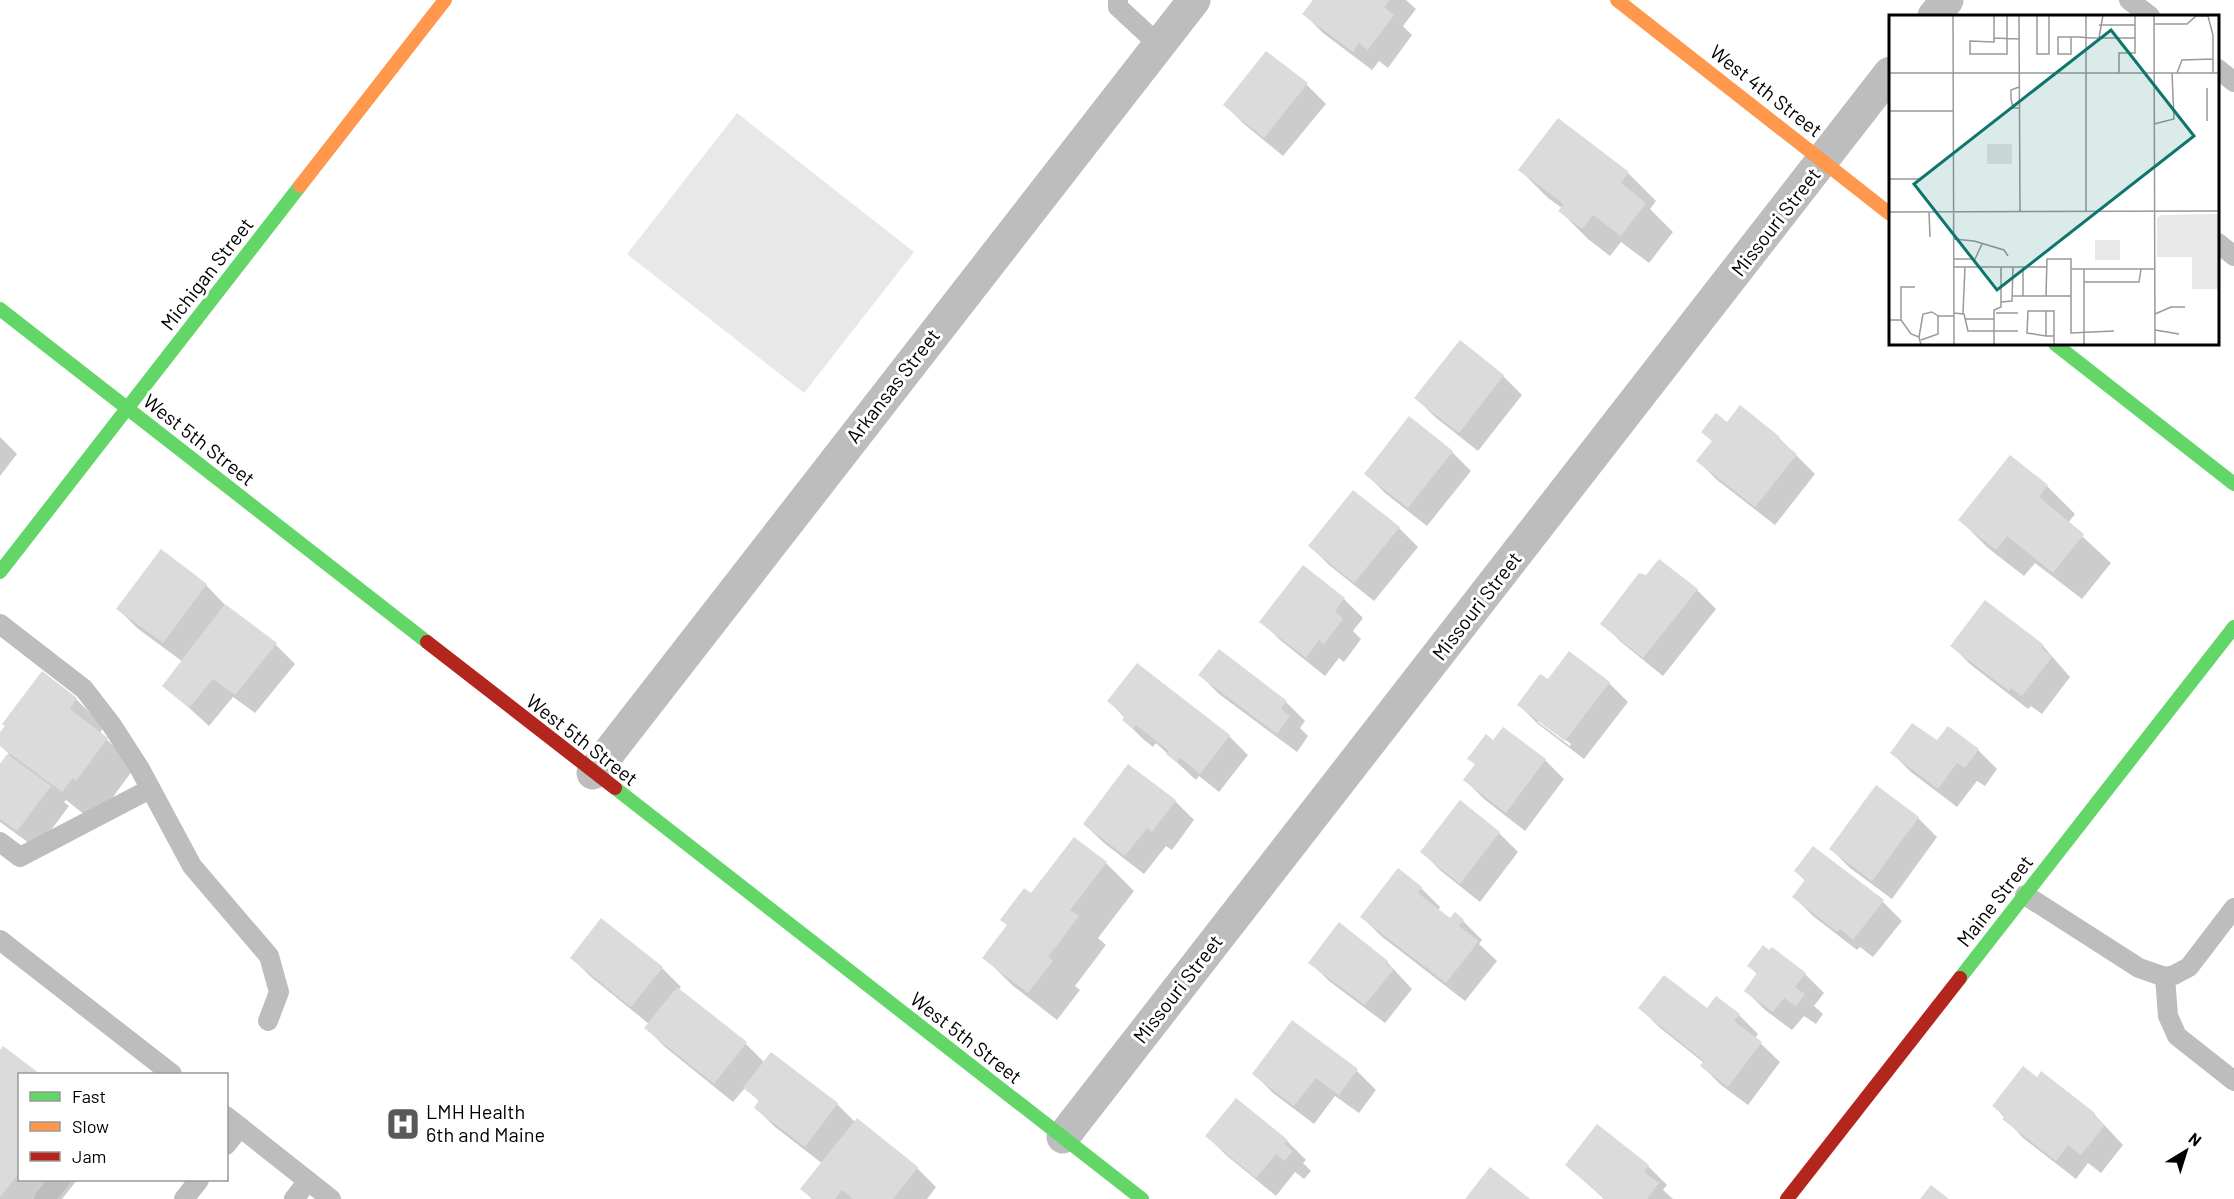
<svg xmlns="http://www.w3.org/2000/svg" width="2234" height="1199" viewBox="0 0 2234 1199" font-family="Barlow,sans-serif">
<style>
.green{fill:#e8e8e8}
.shadow{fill:#0003;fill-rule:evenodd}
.building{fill:#dbdbdb}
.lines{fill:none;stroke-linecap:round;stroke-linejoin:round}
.lane{stroke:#bdbdbd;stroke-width:20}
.street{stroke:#bdbdbd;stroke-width:33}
.fast{stroke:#63d668;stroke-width:14}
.slow{stroke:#ff974d;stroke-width:14}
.jam{stroke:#b3261e;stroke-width:14}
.labels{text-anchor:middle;stroke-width:6;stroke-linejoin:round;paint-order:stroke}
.street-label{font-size:20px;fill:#000;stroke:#fff}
.poi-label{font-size:20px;fill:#000;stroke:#fff;text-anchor:start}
.inset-road{fill:none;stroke:#999;stroke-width:1.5}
.view{fill:#0f766e;fill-opacity:0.15;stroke:#0f766e;stroke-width:3}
.inset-edge{fill:none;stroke:#000;stroke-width:3}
</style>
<rect width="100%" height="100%" fill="#fff"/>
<!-- green -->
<path class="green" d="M737,113L914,252L804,393L627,254Z"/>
<!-- shadow -->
<g class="shadow">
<path d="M1312,0H1406L1416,9L1403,26L1412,35L1388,68L1379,61L1372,70L1323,33L1304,14L1314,2Z"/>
<path d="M1266,53L1307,85L1326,104L1283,156L1244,124L1225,105Z"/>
<path d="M1520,170L1628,173L1656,201L1650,209L1673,232L1649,263L1621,242L1610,256L1588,239L1560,211L1562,208L1548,198Z"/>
<path d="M1503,376L1522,395L1478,451L1435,417L1416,398Z"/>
<path d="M1727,424L1779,438L1815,474L1775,525L1717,480L1698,461L1713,442L1703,432Z"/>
<path d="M0,437L17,454L0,476Z"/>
<path d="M1452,452L1471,471L1427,526L1385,493L1366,474Z"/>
<path d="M2010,457L2047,486L2075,514L2068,523L2111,563L2082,599L2035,563L2024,576L1988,548L1960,520Z"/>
<path d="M1399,528L1418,547L1374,601L1329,565L1310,546Z"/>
<path d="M206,585L225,605L276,645L295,664L255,713L233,697L209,726L164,685L183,662L137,628L118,609Z"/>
<path d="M1697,590L1716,609L1663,676L1621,642L1602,623Z"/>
<path d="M1344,599L1363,618L1353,631L1361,639L1344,662L1339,658L1325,676L1280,640L1261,621Z"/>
<path d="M1952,646H2043L2070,677L2042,714L2031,706L2028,709L1971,665Z"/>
<path d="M1200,675L1286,702L1305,721L1300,728L1308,736L1297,752L1219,694Z"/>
<path d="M1548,681L1609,683L1628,702L1584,759L1538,724L1519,705ZM1538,719L1571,744L1570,746L1538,722Z"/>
<path d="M76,699L104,727L100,733L135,767L105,808L90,819L66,800L64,802L69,806L37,849L0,822V766L9,754L0,745V735Z"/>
<path d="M1109,701L1229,736L1248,755L1219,792L1199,776L1196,780L1156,743L1153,747L1143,739L1124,720L1125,718Z"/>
<path d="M1949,728L1978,750L1997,769L1985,786L1977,781L1957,807L1911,772L1892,753L1938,743Z"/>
<path d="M1493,742L1545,760L1564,779L1525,831L1484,799L1465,780L1476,765L1469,759Z"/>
<path d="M1175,801L1194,820L1172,850L1166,846L1144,874L1104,843L1084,824Z"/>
<path d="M1460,802L1499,833L1518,852L1480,902L1441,871L1422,852Z"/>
<path d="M1918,818L1937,837L1892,899L1850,868L1831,849Z"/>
<path d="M1106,863L1134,891L1098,938L1106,945L1075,986L1080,990L1057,1020L1012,985L984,957L1031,895Z"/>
<path d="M1398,870L1421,888L1440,907L1438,911L1450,920L1463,921L1482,940L1479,944L1497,961L1465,1001L1381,936L1362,917Z"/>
<path d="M1796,871L1883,902L1902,921L1873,957L1860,947L1857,950L1813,916L1794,897L1806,882Z"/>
<path d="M1339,924L1387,962L1412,989L1385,1023L1329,981L1310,962Z"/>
<path d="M572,958L662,968L681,987L678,990L746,1044L764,1062L837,1104L856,1123L858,1120L917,1168L936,1187L927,1199H812L802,1189L823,1164L775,1127L756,1108L760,1102L745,1088L733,1102L665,1047L646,1028L649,1024L591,977Z"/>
<path d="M1749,966L1805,974L1824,993L1814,1006L1823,1014L1816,1024L1804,1016L1792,1030L1765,1010L1746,991L1758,975Z"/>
<path d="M1640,1008L1708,1010L1739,1015L1758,1034L1755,1038L1780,1062L1748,1105L1721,1085L1702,1066L1704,1063L1659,1027Z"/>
<path d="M1293,1022L1357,1071L1376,1090L1359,1113L1335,1096L1314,1124L1273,1093L1254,1074Z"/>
<path d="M4,1048L37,1074H20V1180H77L62,1199H0V1052Z"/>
<path d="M2041,1074L2094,1114L2123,1145L2101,1173L2088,1163L2076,1179L2023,1138L1994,1106L2037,1079Z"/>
<path d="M1207,1136L1287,1141L1306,1160L1303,1163L1311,1171L1304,1179L1295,1172L1276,1196L1226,1155Z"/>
<path d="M1567,1165L1648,1166L1667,1185L1663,1190L1673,1199H1604Z"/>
</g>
<!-- building -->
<g class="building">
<path d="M1313,0H1390L1384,7L1394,15L1368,50L1359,43L1353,52L1302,14Z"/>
<path d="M1266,51L1308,83L1264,138L1223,105Z"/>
<path d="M1558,118L1629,172L1621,183L1646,203L1621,236L1593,215L1582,229L1558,211L1564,204L1518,170Z"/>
<path d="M1460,340L1504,375L1459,433L1414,398Z"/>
<path d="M1740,405L1780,437L1778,439L1797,454L1755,507L1696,461L1712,441L1701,432L1716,413L1727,422Z"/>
<path d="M1409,416L1453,451L1408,508L1364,474Z"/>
<path d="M2010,455L2048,485L2039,497L2084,534L2053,573L2007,536L1996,550L1958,520Z"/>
<path d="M1353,490L1400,527L1354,583L1308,546Z"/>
<path d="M161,549L207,584L163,643L116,609Z"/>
<path d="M1659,559L1698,589L1643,658L1600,624L1639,573L1646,575Z"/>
<path d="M1303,565L1345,598L1335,611L1343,619L1324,644L1319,640L1306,658L1259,622Z"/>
<path d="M1985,600L2044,645L2041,648L2052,657L2022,696L2011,688L2009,691L1950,646Z"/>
<path d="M225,604L277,643L235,695L213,679L189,708L162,686Z"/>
<path d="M1219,649L1287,701L1281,709L1290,716L1277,734L1198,675Z"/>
<path d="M1569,651L1610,682L1565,741L1517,705L1540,674L1548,679Z"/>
<path d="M1137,663L1230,735L1200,774L1180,758L1176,762L1166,754L1169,751L1136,725L1133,729L1122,720L1125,716L1107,701Z"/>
<path d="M42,671L77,698L70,709L108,738L76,781L73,778L62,792L0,746V732L5,726L2,724Z"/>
<path d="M1912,723L1937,740L1948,726L1979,749L1965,768L1957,763L1938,789L1890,753Z"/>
<path d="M1503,727L1546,759L1506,813L1463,780L1475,764L1467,759L1486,734L1493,740Z"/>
<path d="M7,754L51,786L17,831L0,819V764Z"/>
<path d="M1128,764L1176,800L1152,832L1147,828L1125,856L1083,824Z"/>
<path d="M1876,785L1919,817L1872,881L1829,849Z"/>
<path d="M1460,800L1500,832L1460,884L1420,852Z"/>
<path d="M1074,837L1107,862L1070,910L1079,916L1048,957L1053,961L1028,993L982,958L1007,925L1000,920L1024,888L1031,893Z"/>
<path d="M1813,846L1884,900L1853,940L1840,929L1837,932L1792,897L1805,880L1794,871Z"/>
<path d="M1398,868L1422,887L1418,893L1450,918L1455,912L1464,920L1459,926L1479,941L1446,983L1360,917Z"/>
<path d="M601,918L663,967L631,1007L570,958Z"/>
<path d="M1339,922L1388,961L1386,964L1394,969L1365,1005L1308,963Z"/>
<path d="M1763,945L1769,950L1772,947L1806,973L1795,987L1805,994L1796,1006L1784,998L1773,1012L1744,991L1757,973L1747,966Z"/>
<path d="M1664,975L1707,1008L1716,996L1740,1014L1734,1021L1762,1042L1728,1087L1700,1066L1704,1061L1638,1008Z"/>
<path d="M677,987L747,1042L714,1084L644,1028Z"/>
<path d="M1292,1020L1358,1069L1339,1095L1316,1078L1294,1106L1252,1074Z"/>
<path d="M3,1046L40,1074H20V1172L0,1197V1050Z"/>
<path d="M771,1052L838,1103L805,1147L754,1108L759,1100L743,1088Z"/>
<path d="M2023,1066L2037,1077L2041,1071L2095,1113L2093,1115L2105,1125L2081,1155L2068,1145L2056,1161L2002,1119L2005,1116L1992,1106Z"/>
<path d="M1236,1098L1288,1140L1284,1144L1293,1151L1284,1161L1276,1154L1256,1178L1205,1136Z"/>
<path d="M857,1118L918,1167L893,1199H853L842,1190L835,1199H813L800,1189Z"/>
<path d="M1597,1124L1649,1165L1644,1172L1659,1183L1647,1199H1605L1565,1165Z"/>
<path d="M1490,1167L1530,1199H1465Z"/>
<path d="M1931,1185L1949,1199H1920Z"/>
</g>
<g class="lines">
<!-- lane -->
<g class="lane">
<path d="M1118,0V7L1159,45"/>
<path d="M2129,0L2150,16"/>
<path d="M2218,69L2234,82"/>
<path d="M2218,243L2234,256"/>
<path d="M0,624L84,689L111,724L140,769L192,866L269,956L279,992L268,1021"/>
<path d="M0,842L20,857L150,789"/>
<path d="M2025,895L2139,968L2165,977L2174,975L2189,967L2234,908"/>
<path d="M0,940L172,1074"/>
<path d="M2165,977L2168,1016L2177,1036L2234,1081"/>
<path d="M226,1116L331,1199"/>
<path d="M226,1145L240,1127"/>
<path d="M44,1199L60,1180"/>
<path d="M184,1199L199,1180"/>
<path d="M294,1199L308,1181"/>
</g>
<!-- street -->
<g class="street">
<path d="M1934,16L1947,0"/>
<path d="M593,773L1194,0"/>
<path d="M1063,1137L1890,73"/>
</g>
<!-- fast -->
<g class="fast">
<path d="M0,309L427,642"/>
<path d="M2055,344L2234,484"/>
<path d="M0,572L300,186"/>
<path d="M615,788L1142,1199"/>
<path d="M1960,978L2234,627"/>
</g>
<!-- slow -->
<g class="slow">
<path d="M1617,0L1890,214"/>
<path d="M300,186L445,0"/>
</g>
<!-- jam -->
<g class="jam">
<path d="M427,642L615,788"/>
<path d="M1787,1199L1960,978"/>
</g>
</g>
<!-- icons -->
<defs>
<g id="hospital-square" transform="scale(1.725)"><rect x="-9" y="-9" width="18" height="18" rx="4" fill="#595959" stroke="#fff"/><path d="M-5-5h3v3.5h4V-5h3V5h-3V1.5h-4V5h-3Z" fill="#fff"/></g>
</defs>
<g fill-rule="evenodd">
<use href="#hospital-square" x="403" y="1124"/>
</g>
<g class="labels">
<!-- street labels -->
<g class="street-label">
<text transform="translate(1766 91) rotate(38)" y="7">West 4th Street</text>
<text transform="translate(1776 222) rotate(-52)" y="7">Missouri Street</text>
<text transform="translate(207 274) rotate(-52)" y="7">Michigan Street</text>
<text transform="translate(893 386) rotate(-52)" y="7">Arkansas Street</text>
<text transform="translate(199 440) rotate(38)" y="7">West 5th Street</text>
<text transform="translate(1477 606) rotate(-52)" y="7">Missouri Street</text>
<text transform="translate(582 740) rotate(38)" y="7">West 5th Street</text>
<text transform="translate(1995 901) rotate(-52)" y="7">Maine Street</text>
<text transform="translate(1178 989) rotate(-52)" y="7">Missouri Street</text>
<text transform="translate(966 1038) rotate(38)" y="7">West 5th Street</text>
</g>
<!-- poi labels -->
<g class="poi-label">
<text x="426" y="1119">LMH Health<tspan x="426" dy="23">6th and Maine</tspan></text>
</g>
</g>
<!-- overview -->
<g transform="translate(1889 15)">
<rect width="330" height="330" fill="#fff"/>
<path d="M98,129H123V149H98ZM330,199V274H303V242H268V203L272,200ZM206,225H231V245H206Z" fill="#e8e8e8"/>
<path class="inset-road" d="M64,0L65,330M105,0V27L81,26V39H118V0M130,0L131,197M148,0V39H160V0M197,0V197M265,0L266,330M265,9H298L307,1H319L324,20V58M210,10H246M182,22V39H169V22H190L203,23H246M105,23L130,24M210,23L214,0M0,58H330M230,58V38H246V0M288,58L293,45L324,44M130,72L122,75V84L124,93H130M0,96H64M318,106V73M265,109L285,104L283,58M0,164H30M0,197L330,196M40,197L41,222M65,224L85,226L115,235L119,241M65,244H86L93,229M65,252H157M134,252V281M182,254H266M195,267H250L252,254M124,281H157M182,281H157L158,244H182V318L225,316M112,287L123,286L124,252M65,298L75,299L79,316H129M74,298L76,252M107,298H129M266,299L282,292H296M76,304H105M0,305H12L22,319L30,322L32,330M12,305V272H26M266,315L290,319M157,321L138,318L139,296H157M30,322L34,299L43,297L49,301M32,325L49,319V301H65M105,330V295L112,292V252M165,330V296H157V321H165M195,330V254"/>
<path class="view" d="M222,15L305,121L108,275L25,169Z"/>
<rect width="330" height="330" class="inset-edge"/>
</g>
<!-- legend -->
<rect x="18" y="1073" width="210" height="108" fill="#ffffff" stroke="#999999" stroke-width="1.5"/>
<rect x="30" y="1092" width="30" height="9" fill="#63d668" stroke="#999999" stroke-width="1.5"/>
<text x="72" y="1103" font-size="18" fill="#000000">Fast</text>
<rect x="30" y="1122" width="30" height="9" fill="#ff974d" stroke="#999999" stroke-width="1.5"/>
<text x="72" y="1133" font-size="18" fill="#000000">Slow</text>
<rect x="30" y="1152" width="30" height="9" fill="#b3261e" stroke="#999999" stroke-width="1.5"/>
<text x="72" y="1163" font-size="18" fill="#000000">Jam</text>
<!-- north arrow -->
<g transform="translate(2186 1151) rotate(38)" stroke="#ffffff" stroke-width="4.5" paint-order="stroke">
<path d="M0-4.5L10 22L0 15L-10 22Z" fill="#000000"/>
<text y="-9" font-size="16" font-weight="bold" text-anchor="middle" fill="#000000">N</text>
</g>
</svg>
